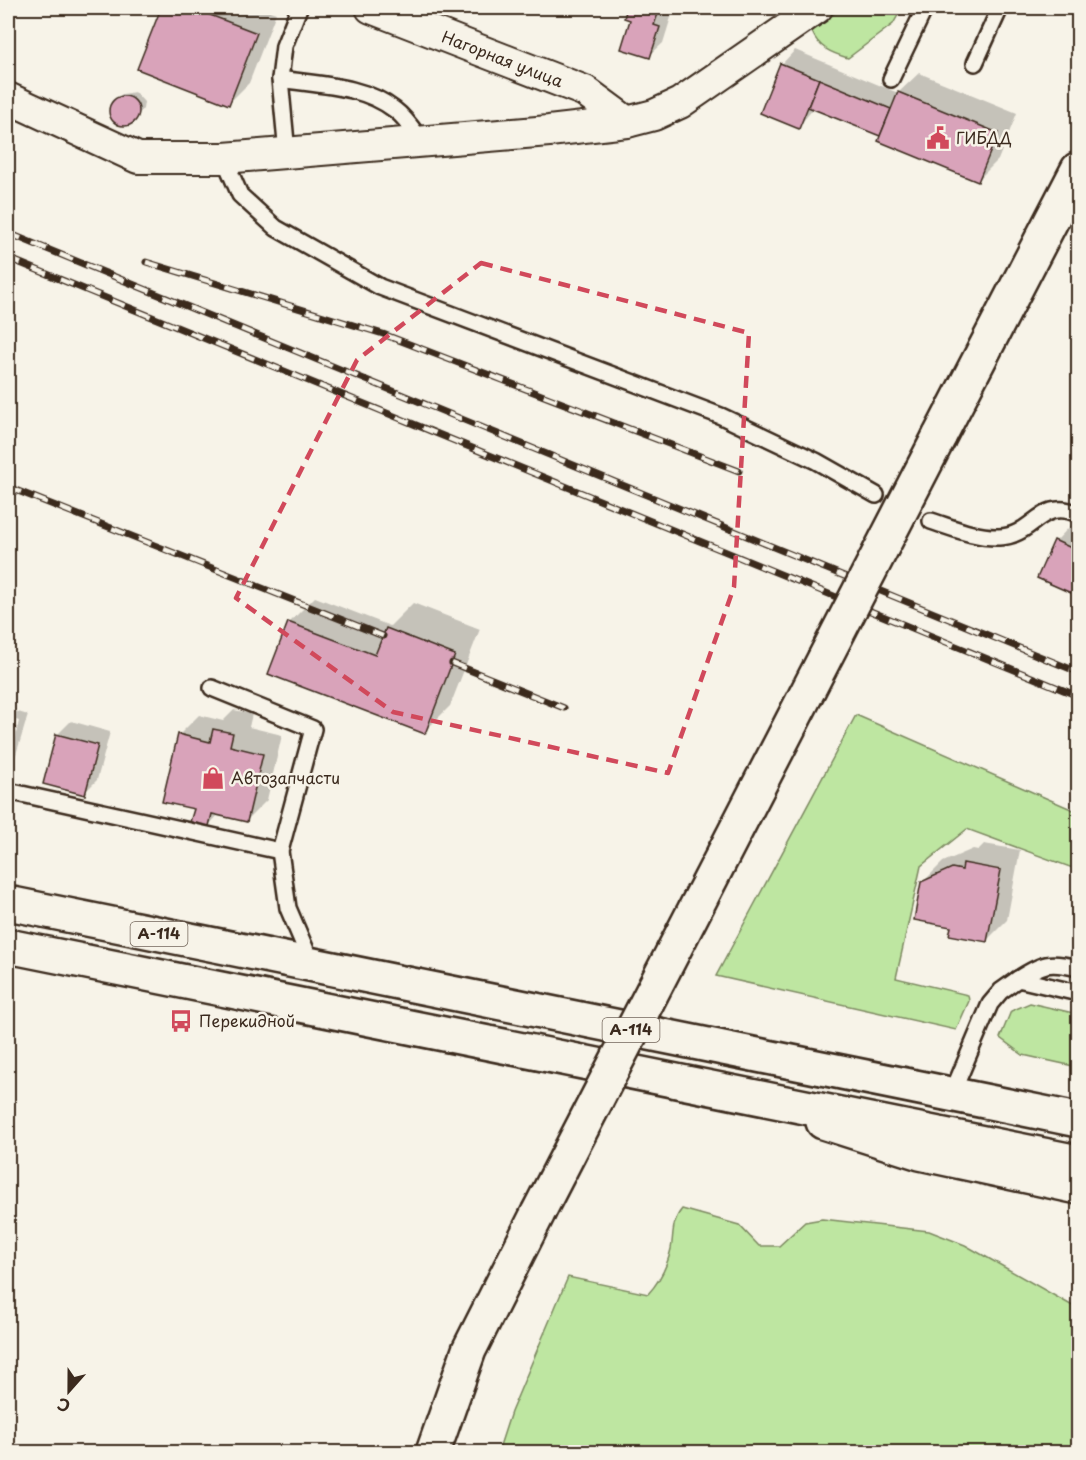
<svg xmlns="http://www.w3.org/2000/svg" width="1086" height="1460" viewBox="0 0 1086 1460" font-family="'Playpen Sans',sans-serif">
<style>
.green{fill:#bee6a1;stroke:#7c8860;stroke-width:1.5}
.shadow{fill:#0003}
.building{fill:#d9a3ba;stroke:#3b2a1e;stroke-width:1.5}
.lines{fill:none;stroke-linecap:round;stroke-linejoin:round}
.lane-casing{stroke:#3b2a1e;stroke-width:20}
.street-casing{stroke:#3b2a1e;stroke-width:34}
.secondary-casing{stroke:#3b2a1e;stroke-width:38}
.highway-casing{stroke:#3b2a1e;stroke-width:38}
.lane{stroke:#f7f3e8;stroke-width:15}
.street{stroke:#f7f3e8;stroke-width:30}
.secondary{stroke:#f7f3e8;stroke-width:33}
.highway{stroke:#f7f3e8;stroke-width:33}
.rail-casing{stroke:#3b2a1e;stroke-width:7}
.rail{stroke:#f7f3e8;stroke-width:4.5;stroke-dasharray:14;stroke-linecap:butt}
.secondary-bridge-casing{stroke:#3b2a1e;stroke-width:38;stroke-linecap:butt}
.secondary-bridge{stroke:#f7f3e8;stroke-width:33}
.marked{fill:none;stroke:#d1495b;stroke-width:4.5;stroke-dasharray:12 8;stroke-linejoin:round}
.labels{text-anchor:middle;stroke-width:5;stroke-linejoin:round;paint-order:stroke}
.shield{fill:#f7f3e8;stroke:#73665b;stroke-width:1.5}
.shield-label{font-size:15px;font-weight:bold;fill:#3b2a1e}
.street-label{font-size:16px;fill:#3b2a1e;stroke:#f7f3e8}
.poi-label{font-size:16px;fill:#3b2a1e;stroke:#f7f3e8;text-anchor:start}
</style>
<rect width="100%" height="100%" fill="#f7f3e8"/>
<filter id="ink" filterUnits="userSpaceOnUse"><feTurbulence type="fractalNoise" baseFrequency=".0167" numOctaves="2"/><feDisplacementMap in="SourceGraphic" scale="12" xChannelSelector="R" yChannelSelector="G"/><feConvolveMatrix kernelMatrix="1 2 1 2 8 2 1 2 1" color-interpolation-filters="sRGB"/></filter>
<g filter="url(#ink)">
<!-- green -->
<g class="green">
<path d="M843,8H902L893,24L848,58C831,53 819,48 812,32L816,26Z"/>
<path d="M856,715L1078,812V870L967,829L921,866L896,978L968,995L969,1001L956,1030L716,976Z"/>
<path d="M1030,1003L1078,1014V1067L1023,1055L1000,1038L1011,1011Z"/>
<path d="M682,1209L739,1225L759,1246H779L805,1222L822,1219L929,1231L965,1245L1078,1309V1452H498L511,1412L568,1277L648,1294C660,1281 667,1267 671,1249C674,1234 671,1222 682,1209Z"/>
</g>
<!-- shadow -->
<g class="shadow">
<path d="M163,8H261L276,13L249,83L229,103L139,68Z"/>
<path d="M629,8H668L667,12L672,14L663,43L649,56L632,19L626,17Z"/>
<path d="M795,50L898,93L919,73L1017,113L998,160L978,180L884,130L879,134L814,108L798,127L782,64Z"/>
<path d="M135,92L144,102L143,109L133,121L119,124L111,113V107L122,94Z"/>
<path d="M1075,521L1078,522V595L1039,577L1056,541Z"/>
<path d="M315,597L390,626L413,603L480,629L450,706L424,732L289,623Z"/>
<path d="M8,709L28,715L14,761L8,768L19,721L16,720L8,750Z"/>
<path d="M234,710L252,714L249,727L282,735L267,800L247,820L219,814L209,825L195,808L179,735L199,715L223,721Z"/>
<path d="M71,721L110,732L97,780L84,793L57,735Z"/>
<path d="M984,844L1020,850L1007,920L987,940L953,926L923,882L943,862L973,849L978,850Z"/>
</g>
<!-- building -->
<g class="building">
<path d="M161,8H192L257,33L229,105L137,69Z"/>
<path d="M627,8H660L654,25L660,27L650,58L621,49L630,20L624,18Z"/>
<path d="M780,63L819,79L799,129L760,113Z"/>
<path d="M819,79L891,109L880,136L808,107Z"/>
<path d="M898,92L998,133L978,182L878,141Z"/>
<circle cx="124" cy="111" r="15"/>
<path d="M1054,540L1078,551V596L1037,578Z"/>
<path d="M288,622L375,655L386,628L455,655L425,734L268,674Z"/>
<path d="M8,725L15,728L8,755Z"/>
<path d="M213,729L233,733L230,746L263,754L247,822L212,814L209,826L190,822L194,809L162,802L178,734L210,742Z"/>
<path d="M56,734L98,745L85,795L43,784Z"/>
<path d="M963,863L1001,870L987,942L949,935L951,927L914,920L921,882L952,868L962,870Z"/>
</g>
<g class="lines">
<!-- lane casing -->
<g class="lane-casing">
<g id="lane">
<path d="M299,8L284,46L280,79C318,85 364,85 395,110C406,118 414,131 422,142"/>
<path d="M975,63L1000,8"/>
<path d="M280,79L287,153"/>
<path d="M891,79L925,8"/>
<path d="M224,158L240,195L276,228L380,287L721,416L816,461L876,495"/>
<path d="M931,521C953,528 976,538 999,537C1034,536 1040,497 1078,514"/>
<path d="M212,688L313,729L280,851L288,908L312,964"/>
<path d="M8,791L280,851"/>
<path d="M1018,979C1043,963 1049,961 1078,968"/>
<path d="M951,1096L990,1004L1001,991L1018,979L1078,993"/>
</g>
</g>
<!-- street casing -->
<g class="street-casing">
<g id="street">
<path id="s1" d="M371,8L585,91L627,122"/>
<path d="M8,98L138,158H224L549,131L627,122L654,115L680,103L817,8"/>
</g>
</g>
<!-- secondary casing -->
<g class="secondary-casing">
<g id="secondary">
<path d="M939,437L1078,169"/>
<path d="M823,1122L920,1153L1078,1187"/>
<path d="M433,1452L469,1350L538,1213"/>
</g>
</g>
<!-- highway casing -->
<g class="highway-casing">
<g id="highway">
<path d="M8,903L1078,1120"/>
<path d="M8,946L1078,1162"/>
</g>
</g>
<!-- lane -->
<use href="#lane" class="lane"/>
<!-- street -->
<use href="#street" class="street"/>
<!-- secondary -->
<use href="#secondary" class="secondary"/>
<!-- highway -->
<use href="#highway" class="highway"/>
<!-- rail casing -->
<g class="rail-casing">
<g id="rail">
<path d="M8,233L1078,672"/>
<path d="M8,258L1078,696"/>
<path d="M146,262L383,334L739,471"/>
<path d="M8,487L383,636"/>
<path d="M452,663L564,708"/>
</g>
</g>
<!-- rail -->
<use href="#rail" class="rail"/>
<!-- secondary-bridge casing -->
<g class="secondary-bridge-casing">
<path id="secondary-bridge" d="M538,1213L939,437"/>
</g>
<!-- secondary-bridge -->
<use href="#secondary-bridge" class="secondary-bridge"/>
</g>
</g>
<!-- marked area -->
<path class="marked" d="M481,263L749,333L734,587L668,773L393,712L236,598L357,360Z"/>
<!-- icons -->
<defs>
<g id="civic-bare" transform="scale(1.8)"><path d="M-.6-6.5H3V-4.5H.6V-3L4-1V1h2V6H-6V1h2V-1L-.6-3ZM-1.2 2.5V6h2.4V2.5Z" fill="#d1495b" stroke="#f7f3e8" stroke-width="2.5" paint-order="stroke"/></g>
<g id="shop-bare" transform="scale(1.8)"><path d="M-5-2.5h2.3a2.7 3.5 0 0 1 5.4 0H5L5.5 6h-11ZM-1.5-2.5h3a1.5 2.3 0 0 0-3 0Z" fill="#d1495b" stroke="#f7f3e8" stroke-width="2.5" paint-order="stroke"/></g>
<g id="bus-bare" transform="scale(1.8)"><path d="M-5-6H5V4H4V6H2V4H-2V6H-4V4H-5ZM-3.5-4V0h7V-4ZM-3.5 1.2v1.5H-2V1.2ZM2 1.2v1.5H3.5V1.2Z" fill="#d1495b" stroke="#f7f3e8" stroke-width="2.5" paint-order="stroke"/></g>
</defs>
<g fill-rule="evenodd">
<use href="#civic-bare" x="938" y="138"/>
<use href="#shop-bare" x="213" y="778"/>
<use href="#bus-bare" x="181" y="1021"/>
</g>
<g class="labels">
<!-- shield labels -->
<g class="shield">
<rect x="130.5" y="922" width="57" height="24" rx="4.5"/>
<rect x="602.5" y="1018" width="57" height="24" rx="4.5"/>
</g>
<g class="shield-label">
<text x="159" y="939">А-114</text>
<text x="631" y="1035">А-114</text>
</g>
<!-- street labels -->
<g class="street-label">
<text dy="6" stroke="none"><textPath href="#s1" startOffset="141">Нагорная улица</textPath></text>
</g>
<!-- poi labels -->
<g class="poi-label">
<text x="956" y="144">ГИБДД</text>
<text x="231" y="784">Автозапчасти</text>
<text x="199" y="1027">Перекидной</text>
</g>
</g>
<!-- margin -->
<rect width="1086" height="1460" fill="none" stroke="#f7f3e8" stroke-width="30"/>
<rect x="15" y="15" width="1056" height="1430" fill="none" stroke="#3b2a1e" stroke-width="2" filter="url(#ink)"/>
<!-- north arrow -->
<g transform="translate(69 1391) rotate(201)" stroke="#f7f3e8" stroke-width="4.5" paint-order="stroke">
<path d="M0-4.5L10 22L0 15L-10 22Z" fill="#3b2a1e"/>
<text y="-9" font-size="16" font-weight="bold" text-anchor="middle" fill="#3b2a1e">С</text>
</g>
</svg>
